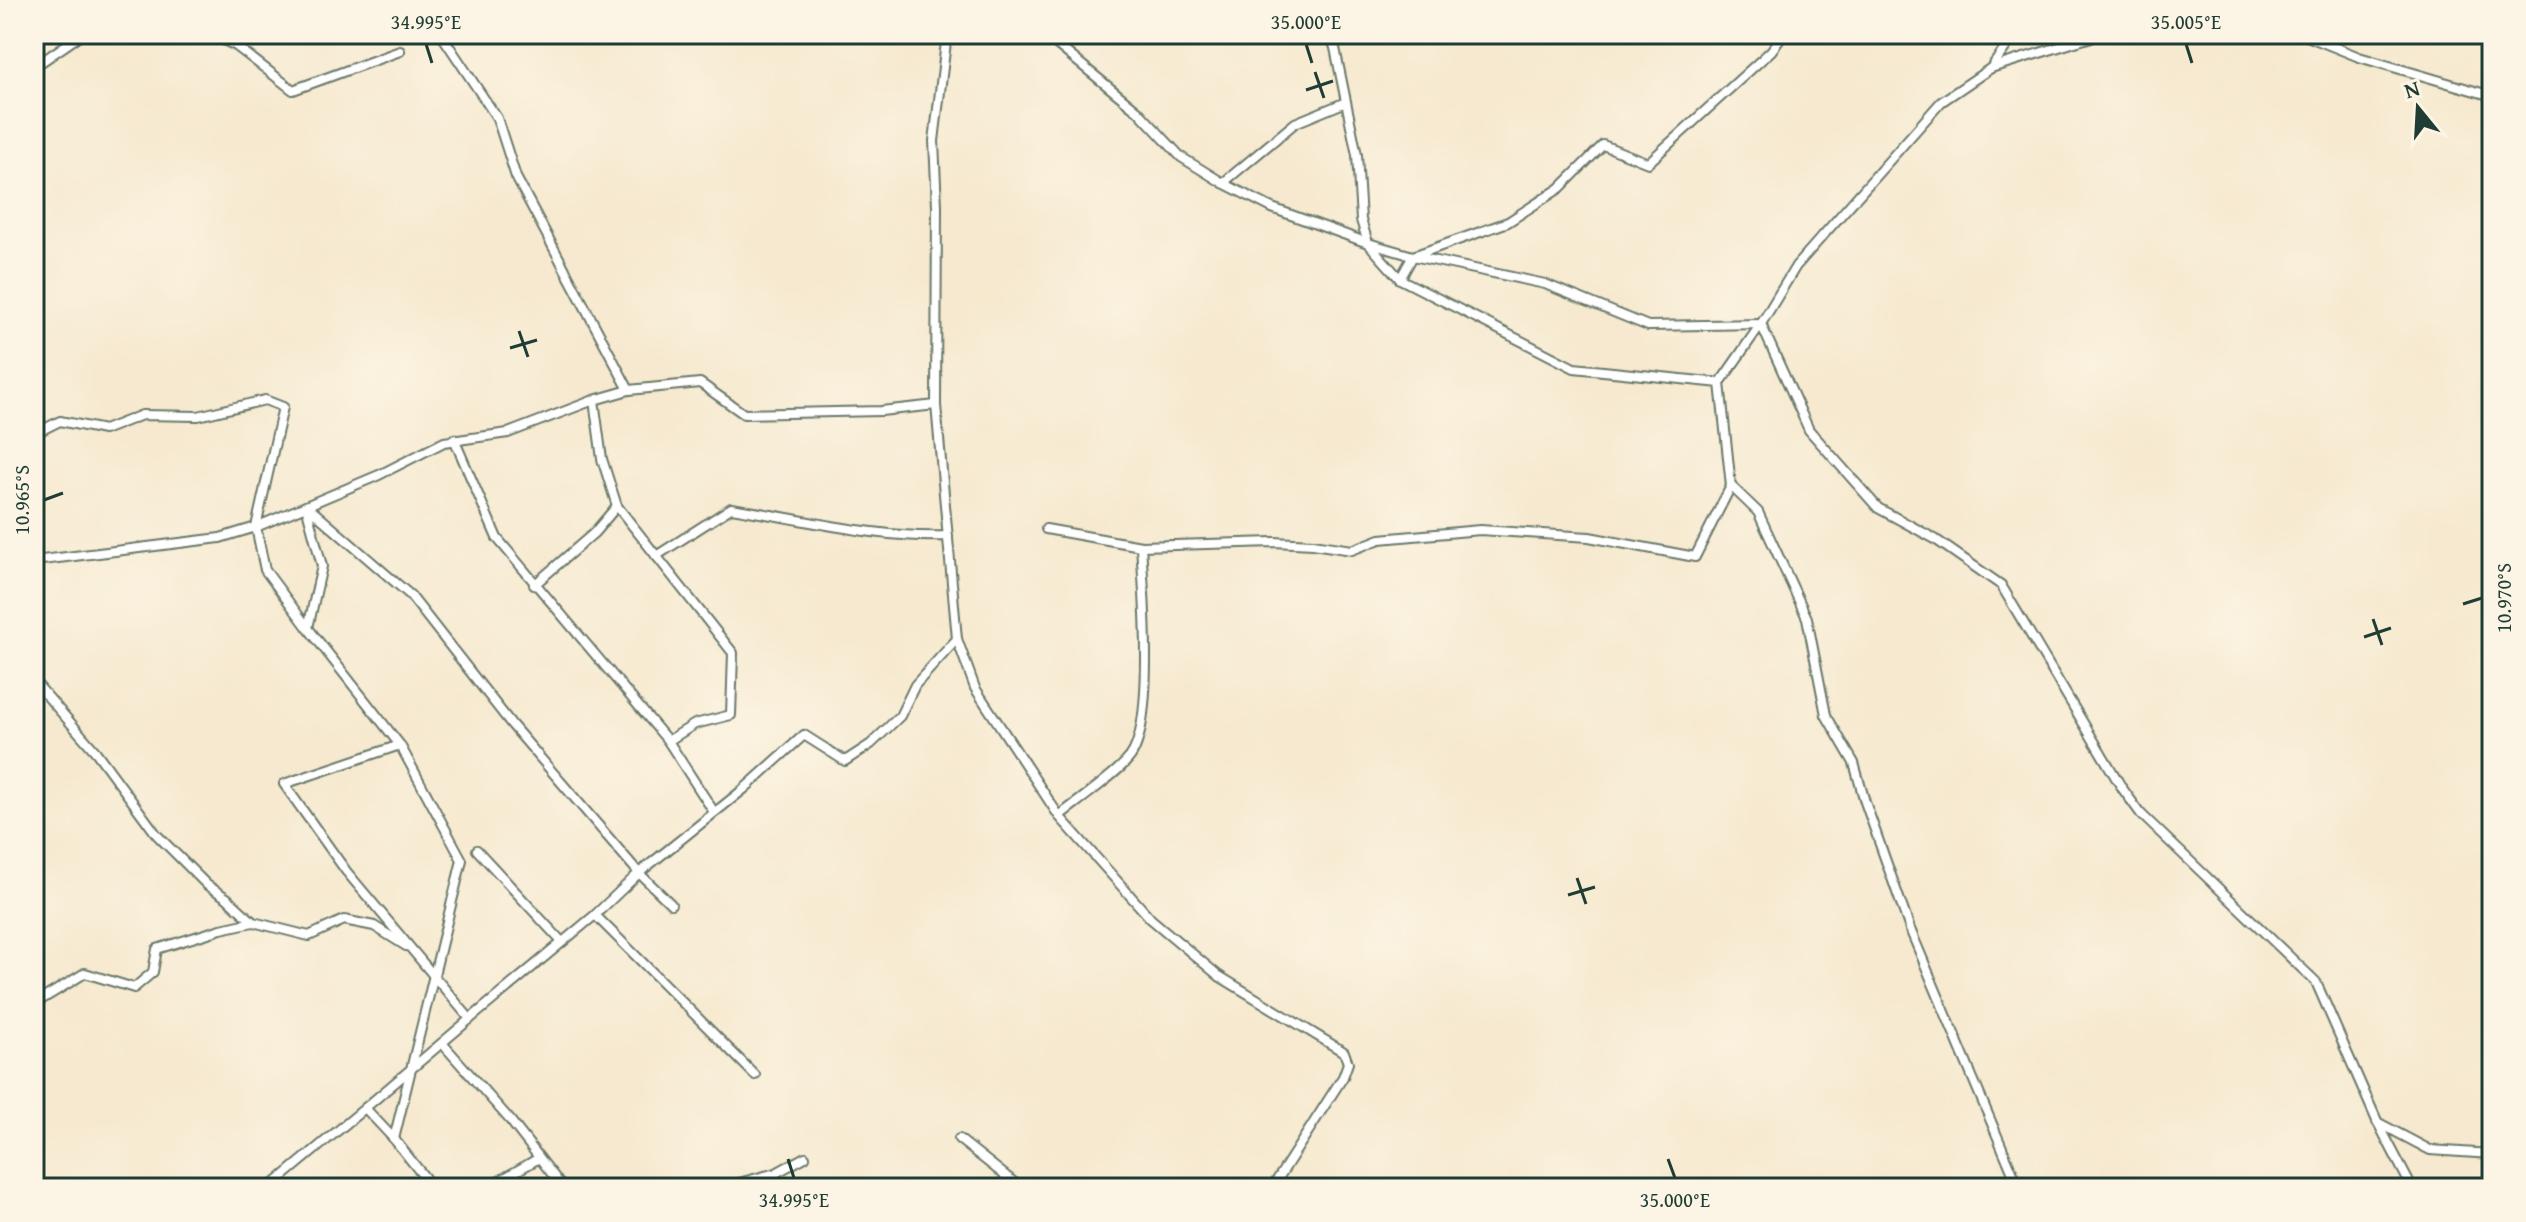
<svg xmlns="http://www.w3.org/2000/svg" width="2526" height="1222" viewBox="0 0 2526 1222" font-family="'Gentium Book Plus',serif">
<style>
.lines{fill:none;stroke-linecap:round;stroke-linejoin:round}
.street-casing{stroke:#6a796a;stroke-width:12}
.street{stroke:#fff;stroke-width:8}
.ticks{fill:none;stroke:#1f3d34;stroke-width:3}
.neatline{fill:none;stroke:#1f3d34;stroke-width:3}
.ticks-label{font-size:20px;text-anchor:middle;fill:#1f3d34}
</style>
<rect width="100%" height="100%" fill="#fcf5e5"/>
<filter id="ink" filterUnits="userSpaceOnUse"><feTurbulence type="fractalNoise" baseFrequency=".0125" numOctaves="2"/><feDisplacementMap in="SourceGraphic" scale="16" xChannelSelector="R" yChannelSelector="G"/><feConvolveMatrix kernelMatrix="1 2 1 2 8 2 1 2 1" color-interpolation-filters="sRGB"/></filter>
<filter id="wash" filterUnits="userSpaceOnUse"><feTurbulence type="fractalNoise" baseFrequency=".006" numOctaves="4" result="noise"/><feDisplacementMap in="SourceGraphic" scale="32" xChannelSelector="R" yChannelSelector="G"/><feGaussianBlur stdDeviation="1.8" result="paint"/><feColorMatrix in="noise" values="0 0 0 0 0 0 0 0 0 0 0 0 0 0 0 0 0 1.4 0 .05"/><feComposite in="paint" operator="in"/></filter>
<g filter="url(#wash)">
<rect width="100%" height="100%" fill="#f6e9cf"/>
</g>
<g filter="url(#ink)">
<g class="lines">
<!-- street casing -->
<g class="street-casing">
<g id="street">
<path d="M211,34L236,46L293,90L400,51"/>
<path d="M441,34L497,118L516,177L629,390"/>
<path d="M1044,34L1138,111L1181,157L1223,183L1272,208L1368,243L1413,256L1508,222L1560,188L1603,145L1648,163L1771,51L1784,34"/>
<path d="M1330,34L1335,48L1357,155L1361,220L1368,243L1400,279L1574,368L1720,383L1731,486L1758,512L1807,618L1826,715L1854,763L1865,802L1910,929L2019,1188"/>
<path d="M2302,34L2359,57L2492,96"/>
<path d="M34,67L82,34"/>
<path d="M1991,68L2101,34"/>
<path d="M1223,183L1295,123L1346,102"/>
<path d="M1400,279L1413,256L1545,284L1648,326L1761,324L1809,430L1878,508L1935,539L2001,585L2122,788L2141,814L2316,982L2377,1121L2412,1188"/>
<path d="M1720,383L1761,324L1796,266L1941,102L1991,68L2015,34"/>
<path d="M594,400L602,459L617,506L733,653L731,715L695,724L668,741"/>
<path d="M936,405L957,639L975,688L1059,816L1151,919L1219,976L1344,1052L1348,1063L1343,1077L1272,1188"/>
<path d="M34,434L60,421L104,430L142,415L198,416L265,400L283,407L256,527L265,570L308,628"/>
<path d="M454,439L497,538L668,741L714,812"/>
<path d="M306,506L322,566L308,628L400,745L462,860L394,1139"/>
<path d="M307,506L410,595L512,725L639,873L671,904"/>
<path d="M1046,529L1141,546L1274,542L1313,544L1352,550L1380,539L1480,530L1589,537L1695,557L1731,486"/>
<path d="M656,556L731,508C801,519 878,539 948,536"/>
<path d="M34,561L220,538L256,527L379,475L444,442L508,433L594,400L629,390L700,383L744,414L881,411L936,405L937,206L934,141L947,34"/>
<path d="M534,585L594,533L617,506"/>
<path d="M34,681L96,752L157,835L207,885L227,898L253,922L309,936L344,920L374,926L406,946"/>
<path d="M400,745L284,784L346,871L470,1019L595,915L639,873L744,789L804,735L845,761L871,744L900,716L915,685L957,639"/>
<path d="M1059,816C1078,801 1117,774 1130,757C1155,725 1144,589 1141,546"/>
<path d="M477,850L562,942"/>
<path d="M595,915L755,1075"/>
<path d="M34,1004L85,973L134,988L153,972L157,949L221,929L253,922"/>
<path d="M442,1043L510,1120L563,1188"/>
<path d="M365,1108L470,1019"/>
<path d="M2377,1122L2430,1150L2492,1154"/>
<path d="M959,1139L1021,1188"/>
<path d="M269,1188L365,1108L394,1139L433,1188"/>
<path d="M487,1188L539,1158"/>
<path d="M729,1188L735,1184L776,1173L805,1157"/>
</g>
</g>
<!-- street -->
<use href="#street" class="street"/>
</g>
</g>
<!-- ticks -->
<path class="ticks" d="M426,44L432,63M1306,44L1312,63M2186,44L2192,63M1315,72L1324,98M1306,90L1333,81M519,331L528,357M510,348L537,340M44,500L63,493M2463,604L2482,598M2373,619L2382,645M2364,637L2391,628M1577,878L1586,904M1568,895L1595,887M788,1159L794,1178M1668,1159L1675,1178"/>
<!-- margin -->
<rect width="2526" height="1222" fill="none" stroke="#fcf5e5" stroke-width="88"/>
<!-- north arrow -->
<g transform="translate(2418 108) rotate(342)" stroke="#fcf5e5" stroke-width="6" paint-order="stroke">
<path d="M0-6L14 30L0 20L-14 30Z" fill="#1f3d34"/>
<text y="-12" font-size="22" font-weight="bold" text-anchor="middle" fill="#1f3d34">N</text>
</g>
<rect x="44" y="44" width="2438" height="1134" class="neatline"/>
<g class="ticks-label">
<text x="426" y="29">34.995°E</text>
<text x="1306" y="29">35.000°E</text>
<text x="2186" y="29">35.005°E</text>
<text transform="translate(22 500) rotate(-90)" y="7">10.965°S</text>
<text transform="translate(2504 598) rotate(-90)" y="7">10.970°S</text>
<text x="794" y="1207">34.995°E</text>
<text x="1675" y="1207">35.000°E</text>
</g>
</svg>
